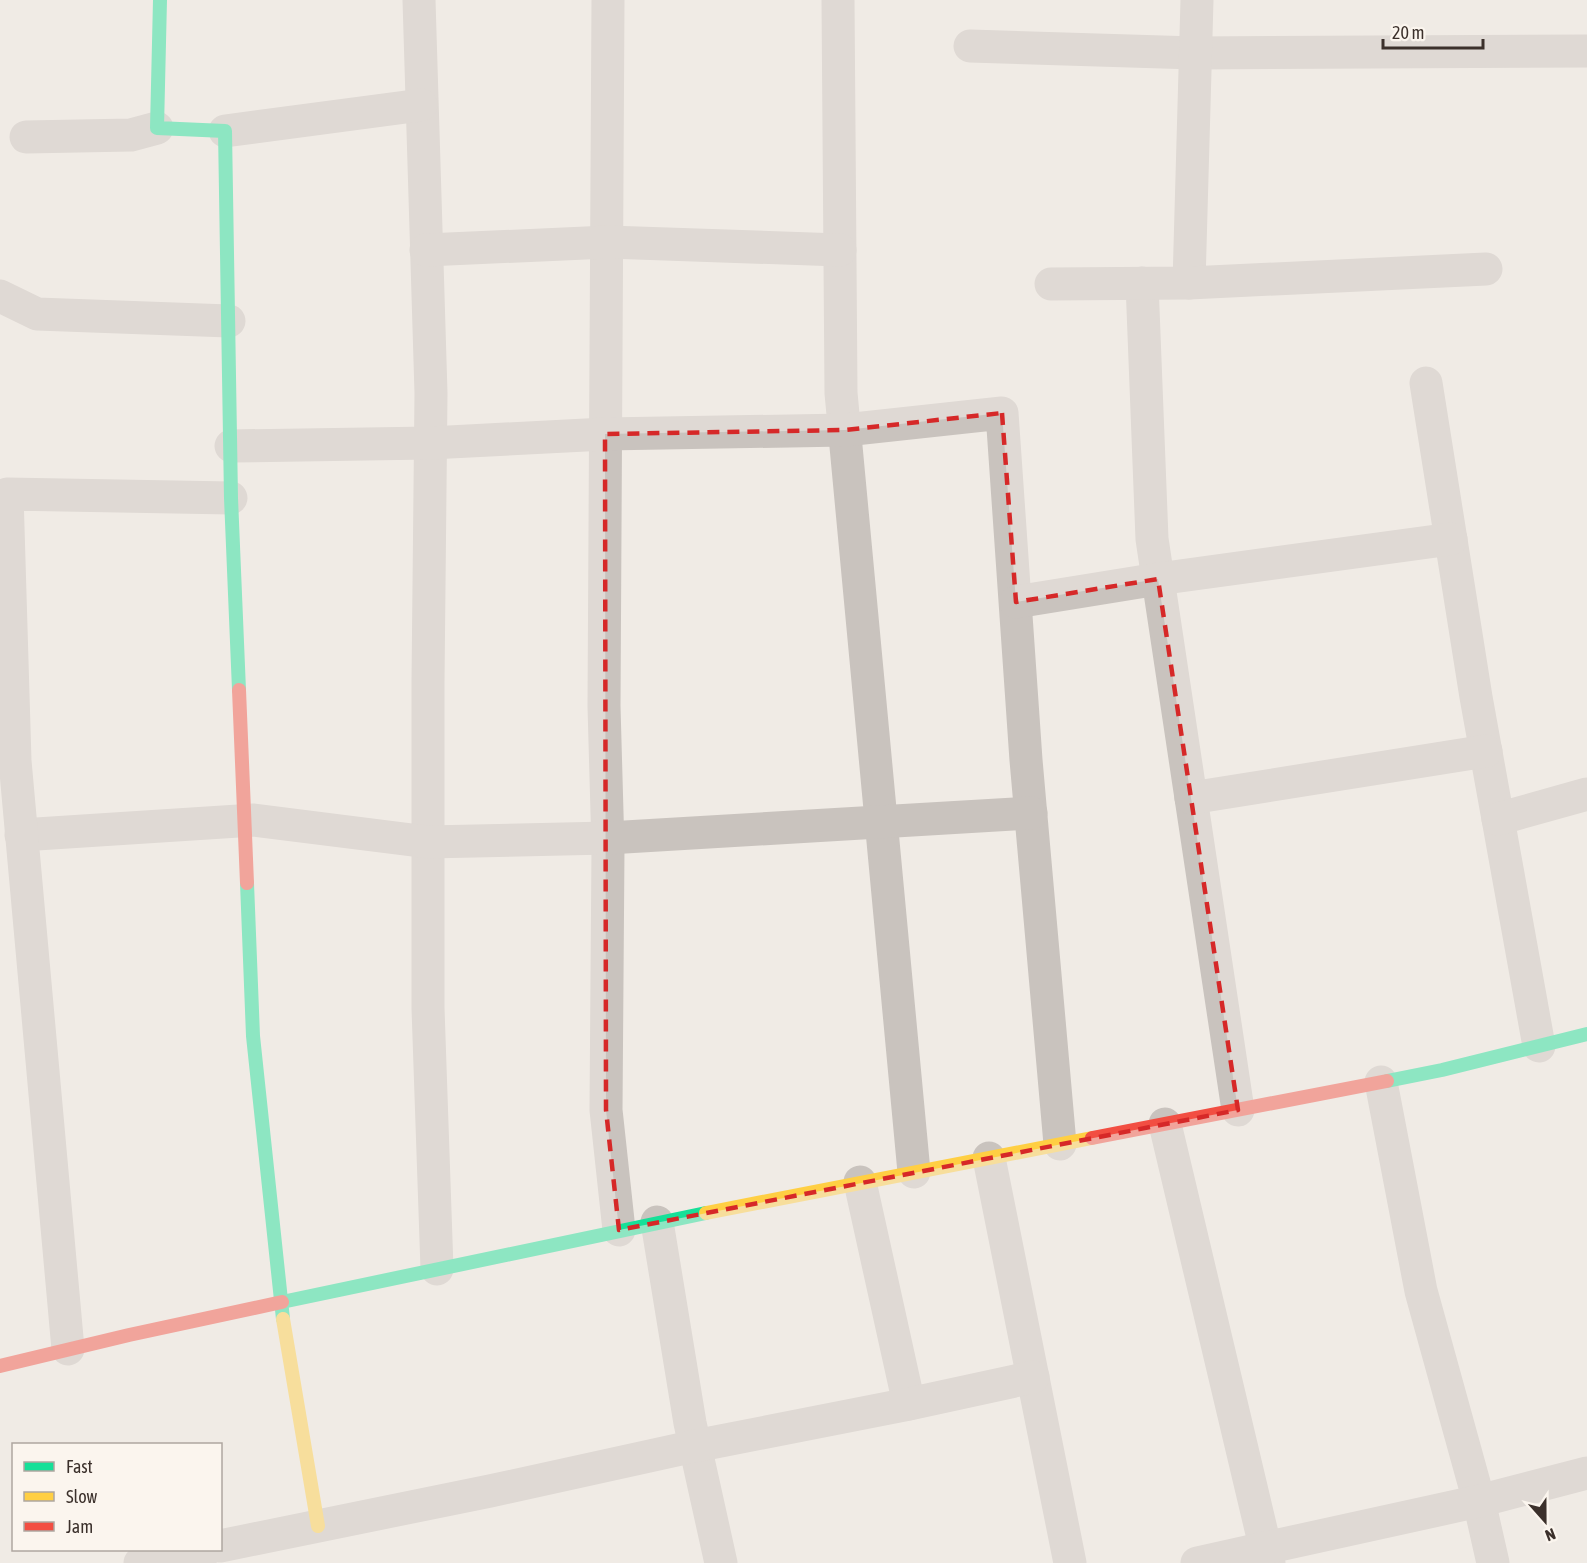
<svg xmlns="http://www.w3.org/2000/svg" width="1587" height="1563" viewBox="0 0 1587 1563" font-family="'Asap Condensed',sans-serif">
<style>
.lines{fill:none;stroke-linecap:round;stroke-linejoin:round}
.street{stroke:#c9c3be;stroke-width:33}
.fast{stroke:#16e098;stroke-width:14}
.slow{stroke:#ffcf43;stroke-width:14}
.jam{stroke:#f24e42;stroke-width:14}
.marked{fill:none;stroke:#d62828;stroke-width:4.5;stroke-dasharray:12 8;stroke-linejoin:round}
</style>
<rect width="100%" height="100%" fill="#f0ebe5"/>
<g class="lines">
<!-- street -->
<g class="street">
<path d="M419,0L431,393L428,682V1008L437,1269"/>
<path d="M608,0L604,706L608,848L606,1110L619,1230"/>
<path d="M838,0L841,393L914,1172"/>
<path d="M970,46L1195,53L1587,51"/>
<path d="M225,131L421,105"/>
<path d="M26,137L131,135L157,128"/>
<path d="M426,250L608,242L840,250"/>
<path d="M1142,283L1152,539L1238,1110"/>
<path d="M1189,283L1197,0"/>
<path d="M1051,284L1189,283L1486,269"/>
<path d="M0,296L37,314L229,321"/>
<path d="M1426,383L1476,697L1539,1046"/>
<path d="M231,446L430,443L605,434L845,430L1002,413L1026,760L1060,1144"/>
<path d="M1016,602L1158,579L1451,539"/>
<path d="M1191,798L1486,751"/>
<path d="M1498,819L1587,794"/>
<path d="M21,835L254,820L428,842L608,838L1031,813"/>
<path d="M1381,1082L1421,1291L1479,1501L1493,1563"/>
<path d="M1165,1124L1269,1563"/>
<path d="M989,1158L1070,1563"/>
<path d="M860,1182L909,1404"/>
<path d="M657,1222L690,1423L721,1563"/>
<path d="M68,1349L15,761L7,494L231,498"/>
<path d="M220,1546L490,1491L695,1446L909,1404L1033,1377"/>
<path d="M140,1563L206,1550"/>
<path d="M1197,1563L1479,1501L1587,1473"/>
</g>
<!-- fast -->
<g class="fast">
<path d="M160,0L157,128L225,131L231,498L239,690"/>
<path d="M247,883L253,1036L283,1319"/>
<path d="M1387,1081L1442,1070L1587,1034"/>
<path d="M282,1302L706,1213"/>
</g>
<!-- slow -->
<g class="slow">
<path d="M706,1213L1092,1138"/>
<path d="M283,1319L318,1526"/>
</g>
<!-- jam -->
<g class="jam">
<path d="M239,690L247,883"/>
<path d="M1092,1138L1387,1081"/>
<path d="M0,1366L129,1335L282,1302"/>
</g>
</g>
<!-- marked area -->
<path d="M0 0H1587V1563H0ZM1002,413L1016,602L1158,579L1238,1110L619,1230L606,1110L605,434L845,430Z" fill="#f0ebe5" fill-opacity=".55" fill-rule="evenodd"/>
<path class="marked" d="M1002,413L1016,602L1158,579L1238,1110L619,1230L606,1110L605,434L845,430Z"/>
<!-- legend -->
<rect x="12" y="1443" width="210" height="108" fill="#fbf5ee" stroke="#aea6a0" stroke-width="1.5"/>
<rect x="24" y="1462" width="30" height="9" fill="#16e098" stroke="#aea6a0" stroke-width="1.5"/>
<text x="66" y="1473" font-size="18" fill="#3b302b">Fast</text>
<rect x="24" y="1492" width="30" height="9" fill="#ffcf43" stroke="#aea6a0" stroke-width="1.5"/>
<text x="66" y="1503" font-size="18" fill="#3b302b">Slow</text>
<rect x="24" y="1522" width="30" height="9" fill="#f24e42" stroke="#aea6a0" stroke-width="1.5"/>
<text x="66" y="1533" font-size="18" fill="#3b302b">Jam</text>
<!-- north arrow -->
<g transform="translate(1545 1521) rotate(159)" stroke="#fbf5ee" stroke-width="4.5" paint-order="stroke">
<path d="M0-4.5L10 22L0 15L-10 22Z" fill="#3b302b"/>
<text y="-9" font-size="16" font-weight="bold" text-anchor="middle" fill="#3b302b">N</text>
</g>
<!-- scale -->
<path d="M1383 39v9h100v-9" fill="none" stroke="#3b302b" stroke-width="3"/>
<text x="1392" y="39" font-size="18" fill="#3b302b" stroke="#fbf5ee" stroke-width="4.5" paint-order="stroke">20 m</text>
</svg>
